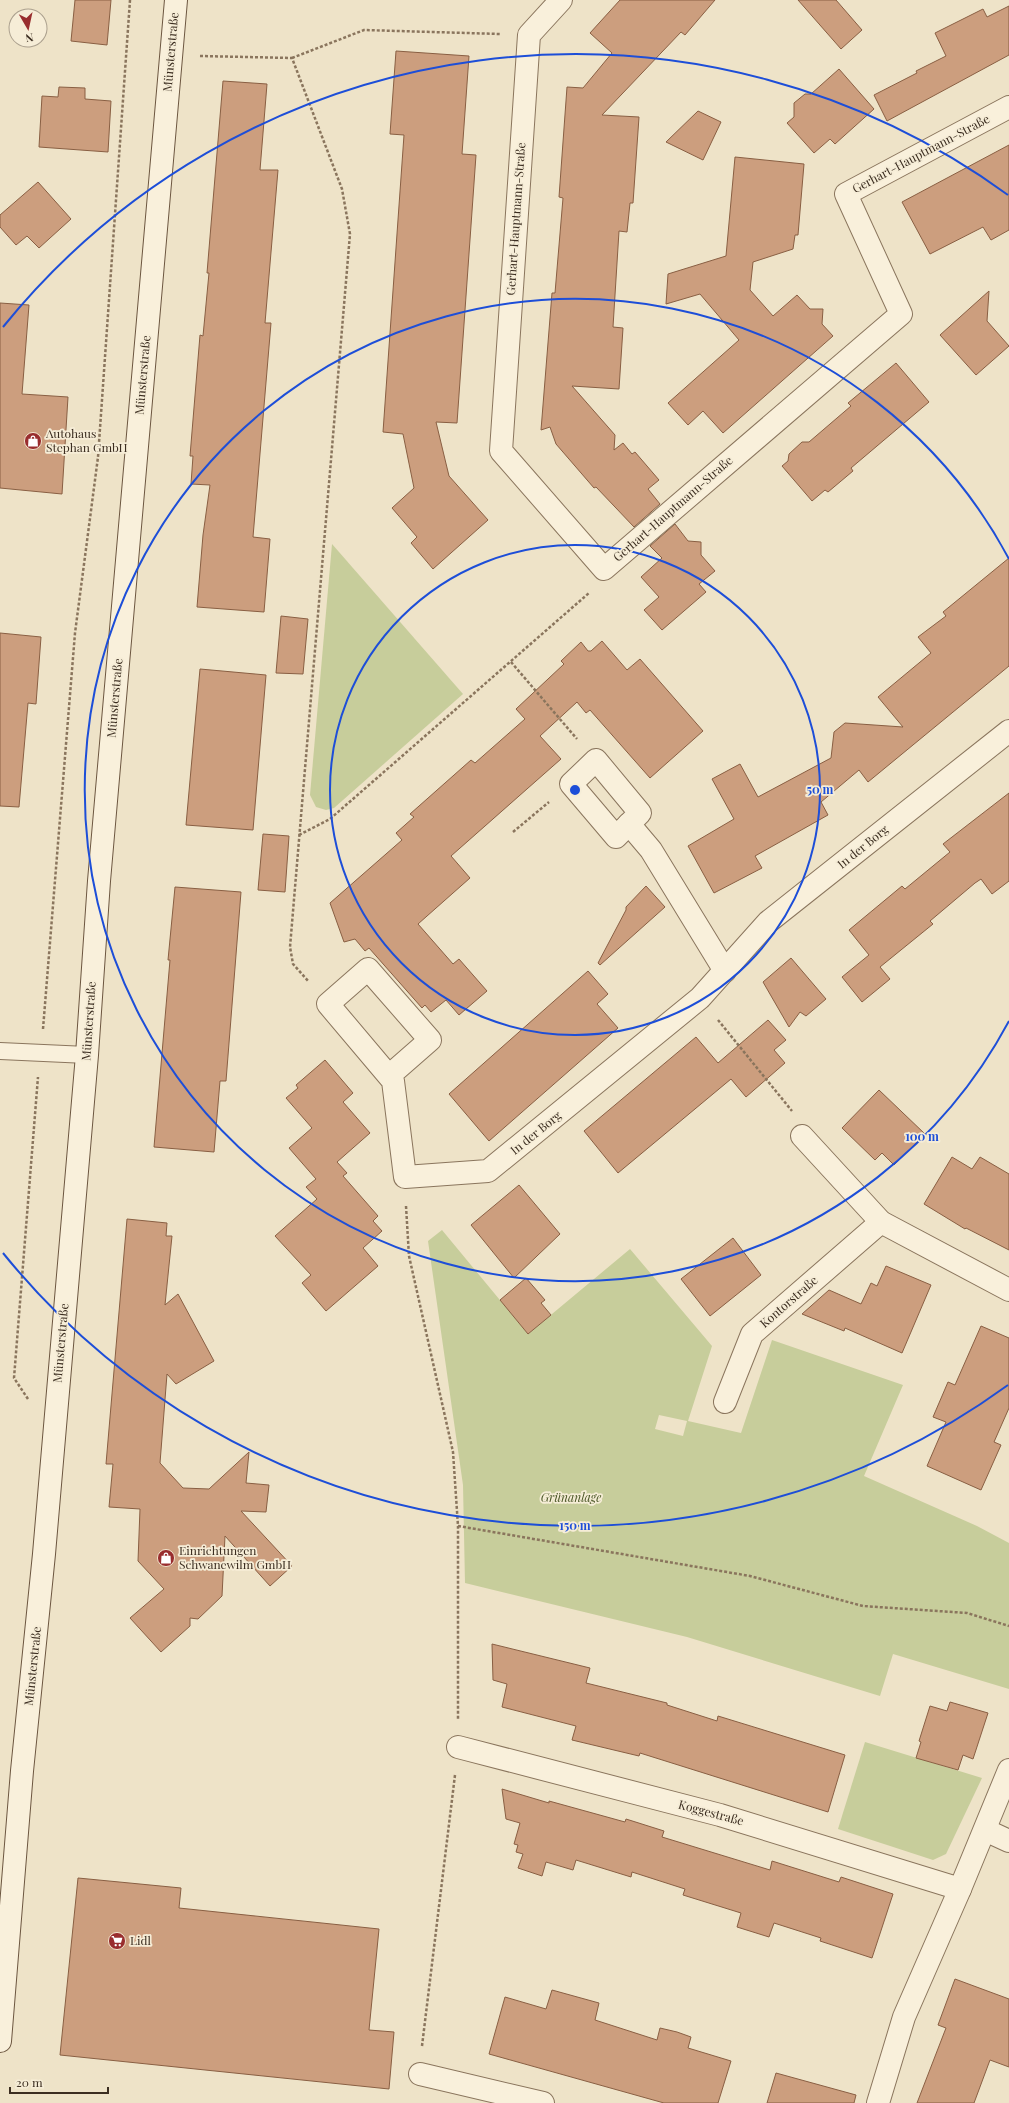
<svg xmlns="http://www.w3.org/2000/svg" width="1009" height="2103" viewBox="0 0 1009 2103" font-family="'Playfair Display',serif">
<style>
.green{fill:#c7cd9b;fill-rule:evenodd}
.building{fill:#cc9e7e;stroke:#895f43}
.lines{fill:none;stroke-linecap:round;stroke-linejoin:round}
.service-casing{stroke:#8a755d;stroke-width:18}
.minor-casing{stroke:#8a755d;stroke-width:24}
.secondary-casing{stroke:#6c5640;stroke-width:24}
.path{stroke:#8a755d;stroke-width:2.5;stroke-dasharray:3 2;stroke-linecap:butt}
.service{stroke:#f9f0db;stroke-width:16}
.minor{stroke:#f9f0db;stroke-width:22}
.secondary{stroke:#f9f0db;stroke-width:22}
.ring{fill:none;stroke:#1d4ed8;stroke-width:2}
.labels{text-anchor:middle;stroke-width:3.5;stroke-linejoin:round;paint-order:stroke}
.street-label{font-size:12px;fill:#3b2d20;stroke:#f6edd7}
.poi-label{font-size:12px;fill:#3b2d20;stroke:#f6edd7;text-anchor:start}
.park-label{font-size:12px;font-style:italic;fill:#4b5727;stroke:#f6edd7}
.centre{fill:#1d4ed8;stroke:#f6edd7;stroke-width:2}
.ring-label{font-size:12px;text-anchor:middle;font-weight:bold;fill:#1d4ed8;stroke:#f6edd7;stroke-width:3.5;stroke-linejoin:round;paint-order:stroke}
</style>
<rect width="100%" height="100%" fill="#eee3c8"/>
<!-- green -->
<g class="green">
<path d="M332,544L463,694L334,808L326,810L316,807L310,795Z"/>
<path d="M442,1230L528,1334L630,1249L712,1346L688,1421L741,1433L772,1340L903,1385L864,1476L977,1526L1009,1543V1689L893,1654L880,1696L687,1637L465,1583L463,1485L428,1241ZM659,1415L687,1421L683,1436L655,1429Z"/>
<path d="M865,1742L982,1778L946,1854L933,1860L838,1829Z"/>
</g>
<!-- building -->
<g class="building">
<path d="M75,0H111L107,45L71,41Z"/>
<path d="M620,0H715L685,35L681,32L602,115L639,117L633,203H630L627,232L619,231L613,327L623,328L619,389L572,386L615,435L614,450L623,443L632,454L635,452L659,480L648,489L660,504L634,527L596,487L594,488L556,444L550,427L541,430L552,293H555L563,198L559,197L567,87L583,88L612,53L590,33Z"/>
<path d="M798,0H836L862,30L841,49Z"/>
<path d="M1009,6V55L887,121L874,95L917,73L916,71L946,56L935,33L983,9L987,17Z"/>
<path d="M396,51L469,56L462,154L476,155L457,423L436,422L449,476L488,520L433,569L411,543L417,537L392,508L414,488L403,434L383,432L404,135L390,134Z"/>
<path d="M839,69L874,109L835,144L830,139L814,153L787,123L794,117V103L805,94H811Z"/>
<path d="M223,81L267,84L260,170H278L265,323H271L253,537L270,539L264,612L197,607L203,535L210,485L191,484L193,456H190L200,335L203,336L209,273H207Z"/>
<path d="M59,87L85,88V99L111,101L108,152L39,147L42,96L58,97Z"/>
<path d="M698,111L721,122L703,160L666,142Z"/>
<path d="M1009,145V230L991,240L983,227L930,254L902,202Z"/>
<path d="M735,157L804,164L798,235H795L793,249L753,262L750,290L773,316L797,295L810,309H823L822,324L833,336L723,433L703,411L688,425L668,403L739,340L700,294L666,304L668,274L726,256Z"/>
<path d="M38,182L71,219L39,248L27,236L16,245L0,227V215Z"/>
<path d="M989,291L987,321L1009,346L976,375L940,335Z"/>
<path d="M0,303L29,305L22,394L68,397L62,494L0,488Z"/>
<path d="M896,363L929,402L851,468L853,471L828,492L825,490L812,501L782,466L788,461L789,454L802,442H809L851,406L848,403Z"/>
<path d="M675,524L688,541L701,542V555L715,571L699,584L706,592L662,630L644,610L659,597L641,577L662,558L650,546Z"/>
<path d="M1009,558V666L868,782L859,770L821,802L828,815L755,856L762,868L714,893L688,846L734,819L712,779L740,764L758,797L831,758L834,732L845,723L903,727L878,697L931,653L918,637L946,616L943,612Z"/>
<path d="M281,616L308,619L303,674L276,673Z"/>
<path d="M0,633L41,637L36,704L28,703L19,807L0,806Z"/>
<path d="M602,641L627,670L640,659L703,731L650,778L590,710L586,713L577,702L540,736L561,759L451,856L470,878L418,924L453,964L459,959L487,991L459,1015L446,1000L431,1012L425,1005L422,1008L369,948L365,951L355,939L344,942L330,903L402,840L396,833L414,817L410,814L471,760L475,763L525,719L516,709L564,664L561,661L581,642L588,651H591Z"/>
<path d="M200,669L266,675L253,830L186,825Z"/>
<path d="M1009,793V881L992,894L981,879L975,883L930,921L933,924L880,967L890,979L862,1002L842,977L869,955L849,930L902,886L905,889L950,852L943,844Z"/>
<path d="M263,834L289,836L285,892L258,890Z"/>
<path d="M646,886L665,907L600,965L598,963L626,910V907Z"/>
<path d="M175,887L241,892L226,1081H220L214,1152L154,1147L170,960H168Z"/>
<path d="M791,958L826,999L806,1016L800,1012L789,1027L763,982Z"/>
<path d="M588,971L608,994L597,1004L618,1028L489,1141L449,1094Z"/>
<path d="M768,1020L786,1040L774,1050L785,1063L746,1097L731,1079L618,1173L584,1131L696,1037L718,1063Z"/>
<path d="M325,1060L353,1093L343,1102L370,1133L337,1162L347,1173L343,1176L378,1216L373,1221L382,1231L363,1248L378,1266L326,1311L302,1283L311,1275L275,1236L317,1199L306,1187L316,1179L289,1148L312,1128L286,1098L298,1088L296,1085Z"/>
<path d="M879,1090L925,1134L894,1165L882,1153L875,1160L842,1128Z"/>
<path d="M952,1157L972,1169L980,1157L1009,1174V1250L966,1228L965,1229L924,1204Z"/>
<path d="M519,1185L560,1234L514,1278L471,1225Z"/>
<path d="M127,1219L167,1223L166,1236H172L165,1305L178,1294L214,1361L176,1384L167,1374L160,1463L183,1488L209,1489L249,1452L246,1483L269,1485L266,1512L241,1511L292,1566L270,1586L225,1536L222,1596L198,1619L190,1618V1626L161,1652L130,1618L164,1589L138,1561L140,1509L109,1507L113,1464H106Z"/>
<path d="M733,1238L761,1275L710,1316L681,1279Z"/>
<path d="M886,1266L931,1285L902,1353L845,1328L844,1331L802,1314L829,1290L861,1304L871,1283L877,1286Z"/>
<path d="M526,1278L545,1300L541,1303L551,1315L528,1334L500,1300Z"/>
<path d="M981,1326L1009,1338V1408L994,1442L1001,1445L981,1490L927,1466L946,1422L933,1417L948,1382L955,1385Z"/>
<path d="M492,1644L590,1668L586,1683L667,1703V1705L717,1721L718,1716L845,1755L828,1812L640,1753L639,1756L572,1740L576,1726L502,1707L507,1684L493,1680Z"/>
<path d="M950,1702L988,1713L973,1759L963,1755L958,1770L916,1758L921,1742L919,1741L930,1706L947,1711Z"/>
<path d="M502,1789L549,1803V1801L625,1822L626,1819L664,1831L662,1837L770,1870L772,1861L839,1882L841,1877L893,1894L872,1958L820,1941L821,1938L774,1923L769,1937L737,1927L741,1913L683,1895L685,1889L632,1872L631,1877L576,1860L573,1870L546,1862L542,1876L518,1868L523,1854L516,1852L518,1845L514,1844L520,1823L506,1819Z"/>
<path d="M78,1878L181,1888L179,1908L379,1929L369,2030L394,2032L389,2089L60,2055Z"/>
<path d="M955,1979L1009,1999V2067L990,2060L974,2103H917L946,2028L938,2025Z"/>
<path d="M552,1990L599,2003L595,2020L657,2040L660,2028L677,2032L691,2037L688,2048L731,2061L718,2103H664L489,2054L505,1997L546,2009Z"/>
<path d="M776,2073L856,2095L854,2103H767Z"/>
</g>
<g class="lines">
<!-- service casing -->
<g class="service-casing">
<path id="service" d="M0,1051L87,1055"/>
</g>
<!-- minor casing -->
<g class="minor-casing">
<g id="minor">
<path d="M561,0L529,35L501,451L604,569L901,314L846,194L1009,107"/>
<path d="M596,760L640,813L616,837L571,784Z"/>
<path d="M629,824L651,850L725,971"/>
<path d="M390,1075L430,1040L368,969L328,1004L393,1081L405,1177L488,1171L700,998L768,922L1009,731"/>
<path d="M802,1136L881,1222L1009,1290"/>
<path d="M725,1402L752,1334L881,1222"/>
<path d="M458,1747L720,1815L960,1889"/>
<path d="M985,1830L1009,1841"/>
<path d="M420,2074L543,2103"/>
<path d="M878,2103L904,2017L960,1889L1009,1770"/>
</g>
</g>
<!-- secondary casing -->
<g class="secondary-casing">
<path id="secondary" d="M0,2041L22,1771L44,1554L87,1055L99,881L176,0"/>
</g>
<!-- path -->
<g class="path">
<path d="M200,56L292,58L342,189L350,234L290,947L293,964L309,982"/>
<path d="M292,58L364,30L500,34"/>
<path d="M511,662L577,739"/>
<path d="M513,832L549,802"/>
<path d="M299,835L330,819L589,593"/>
<path d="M718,1020L792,1111"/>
<path d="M43,1029L75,633L98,457L130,0"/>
<path d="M406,1206L409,1256L453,1452L458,1526V1720"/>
<path d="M28,1399L14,1378L38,1077"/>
<path d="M458,1526L750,1576L863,1606L967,1613L1009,1626"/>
<path d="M422,2046L455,1775"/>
</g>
<!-- service -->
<use href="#service" class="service"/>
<!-- minor -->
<use href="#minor" class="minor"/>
<!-- secondary -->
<use href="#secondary" class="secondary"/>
</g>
<!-- distance rings -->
<g class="ring">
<circle cx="575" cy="790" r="245"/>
<path d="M1009 1021A491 491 0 1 1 1009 559"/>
<path d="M1008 1385A736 736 0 0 1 3 1253M3 327A736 736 0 0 1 1008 195"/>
</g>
<!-- icons -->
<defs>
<g id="shop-disc" transform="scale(0.9)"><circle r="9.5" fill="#992d2e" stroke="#f6edd7"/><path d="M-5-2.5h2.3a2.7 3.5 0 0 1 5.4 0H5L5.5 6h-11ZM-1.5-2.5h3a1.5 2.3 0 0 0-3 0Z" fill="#fff"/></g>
<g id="supermarket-disc" transform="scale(0.9)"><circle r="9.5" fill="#992d2e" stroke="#f6edd7"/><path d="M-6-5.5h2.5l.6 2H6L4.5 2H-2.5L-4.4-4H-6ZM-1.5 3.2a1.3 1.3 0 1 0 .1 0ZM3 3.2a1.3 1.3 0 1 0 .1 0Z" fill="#fff"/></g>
</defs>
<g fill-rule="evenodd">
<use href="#shop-disc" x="33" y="441"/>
<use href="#shop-disc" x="166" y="1558"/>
<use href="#supermarket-disc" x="117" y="1941"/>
</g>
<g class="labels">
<!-- street labels -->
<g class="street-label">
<text transform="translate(171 52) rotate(-85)" y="4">Münsterstraße</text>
<text transform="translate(921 154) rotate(-28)" y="4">Gerhart-Hauptmann-Straße</text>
<text transform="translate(516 219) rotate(-86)" y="4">Gerhart-Hauptmann-Straße</text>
<text transform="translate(143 375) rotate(-85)" y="4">Münsterstraße</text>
<text transform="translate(673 509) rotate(-41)" y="4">Gerhart-Hauptmann-Straße</text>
<text transform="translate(115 698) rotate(-85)" y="4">Münsterstraße</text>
<text transform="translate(863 847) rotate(-39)" y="4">In der Borg</text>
<text transform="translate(89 1021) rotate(-86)" y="4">Münsterstraße</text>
<text transform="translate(536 1133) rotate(-39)" y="4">In der Borg</text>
<text transform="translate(789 1302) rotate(-41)" y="4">Kontorstraße</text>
<text transform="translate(61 1343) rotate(-85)" y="4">Münsterstraße</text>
<text transform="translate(33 1666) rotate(-84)" y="4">Münsterstraße</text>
<text transform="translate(711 1813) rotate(15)" y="4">Koggestraße</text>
</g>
<!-- poi labels -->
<g class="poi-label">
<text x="46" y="438">Autohaus<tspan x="46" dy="14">Stephan GmbH</tspan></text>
<text x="179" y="1555">Einrichtungen<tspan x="179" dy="14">Schwanewilm GmbH</tspan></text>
<text x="130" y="1945">Lidl</text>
</g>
<!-- park labels -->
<g class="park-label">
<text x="571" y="1502">Grünanlage</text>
</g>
</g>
<circle cx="575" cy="790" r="6" class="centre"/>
<g class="ring-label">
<text x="820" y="794">50 m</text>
<text x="922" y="1141">100 m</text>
<text x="575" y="1530">150 m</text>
</g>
<!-- north arrow -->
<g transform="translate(28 28) rotate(171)"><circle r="19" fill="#f6edd7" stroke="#aba08e"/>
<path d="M0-3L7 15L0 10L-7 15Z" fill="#992d2e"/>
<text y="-6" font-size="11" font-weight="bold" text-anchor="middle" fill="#3b2d20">N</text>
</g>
<!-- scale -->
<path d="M10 2087v6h98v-6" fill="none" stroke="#3b2d20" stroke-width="2"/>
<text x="16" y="2087" font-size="12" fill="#3b2d20" stroke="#f6edd7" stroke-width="3" paint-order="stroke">20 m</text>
</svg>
